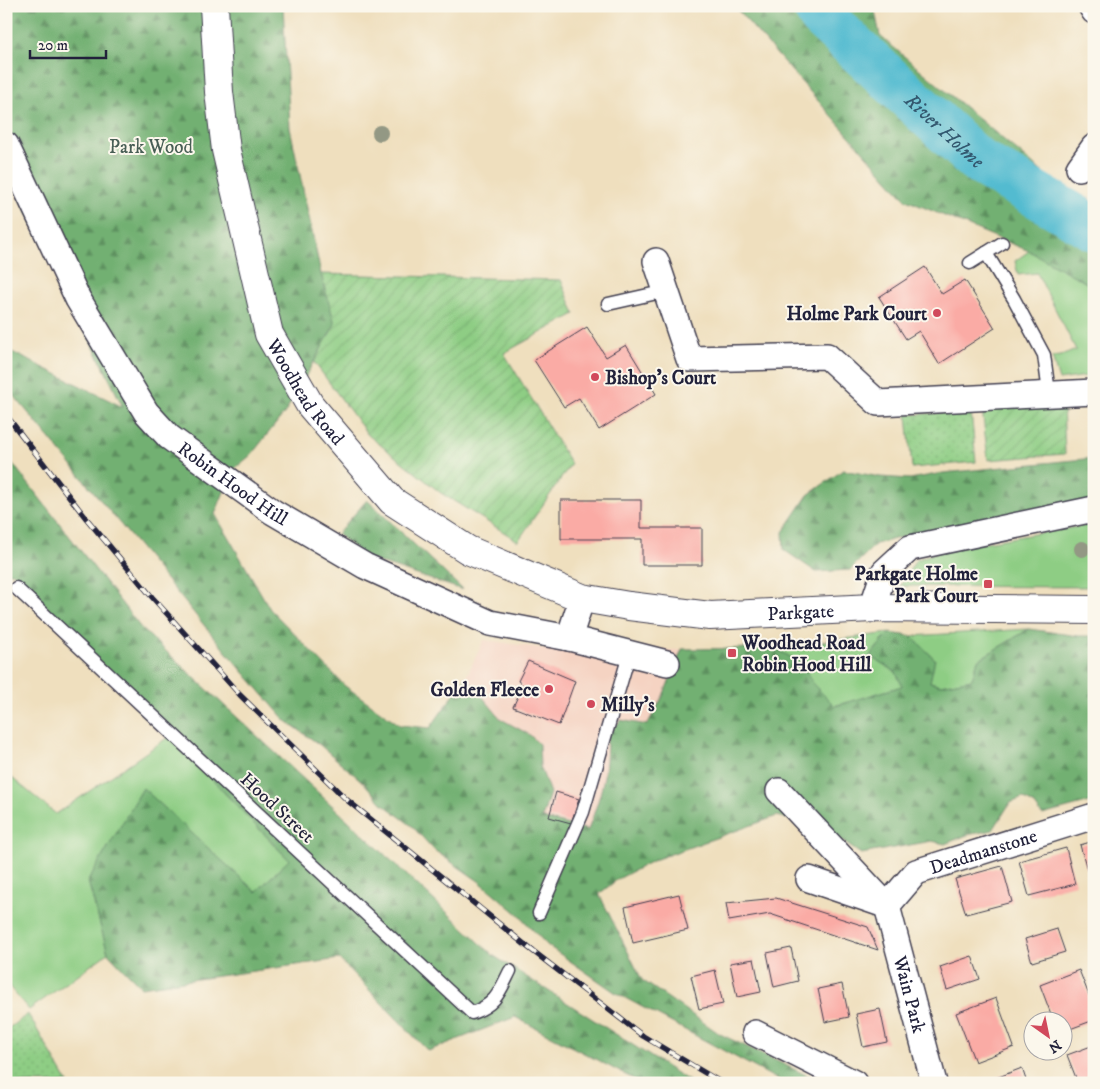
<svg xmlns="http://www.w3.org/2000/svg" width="1100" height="1089" viewBox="0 0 1100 1089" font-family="'IM FELL DW Pica',serif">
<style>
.built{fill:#f5d3c2}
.grass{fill:#8ecd84;stroke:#587860}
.forest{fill:url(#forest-firs);stroke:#4a6956}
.park{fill:url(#park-dots);stroke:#587860}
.garden{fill:url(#garden-furrows);stroke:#587860}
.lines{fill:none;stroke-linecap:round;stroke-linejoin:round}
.river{stroke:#52bbd0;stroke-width:46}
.building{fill:#faaba5}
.lane-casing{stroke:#413e4f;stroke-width:15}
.street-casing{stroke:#413e4f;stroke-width:28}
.primary-casing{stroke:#413e4f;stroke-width:30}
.lane{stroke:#fff;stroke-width:12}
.street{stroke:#fff;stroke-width:25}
.primary{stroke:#fff;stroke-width:28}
.rail-casing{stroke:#22223b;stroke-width:5.5}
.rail{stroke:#fbf7ec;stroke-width:4;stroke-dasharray:11;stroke-linecap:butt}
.tree{fill:#939884}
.poi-dot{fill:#d1495b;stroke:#fbf7ec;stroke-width:2}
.labels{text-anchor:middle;stroke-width:4;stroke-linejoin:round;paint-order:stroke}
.park-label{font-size:19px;fill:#485e55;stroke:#fbf7ec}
.poi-label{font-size:19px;font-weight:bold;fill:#22223b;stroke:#fbf7ec;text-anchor:end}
.street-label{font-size:19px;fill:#22223b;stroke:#fbf7ec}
.water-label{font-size:20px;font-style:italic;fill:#33586f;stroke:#fbf7ec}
</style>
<defs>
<pattern id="forest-firs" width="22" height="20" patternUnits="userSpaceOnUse" patternTransform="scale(1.25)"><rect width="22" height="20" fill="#72b072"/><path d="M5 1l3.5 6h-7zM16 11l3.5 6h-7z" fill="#5d8f5f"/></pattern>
<pattern id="park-dots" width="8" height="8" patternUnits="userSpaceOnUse" patternTransform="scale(1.25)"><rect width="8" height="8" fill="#8ecd84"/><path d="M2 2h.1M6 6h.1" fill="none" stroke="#7ab073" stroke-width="1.8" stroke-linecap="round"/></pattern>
<pattern id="garden-furrows" width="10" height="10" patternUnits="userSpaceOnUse" patternTransform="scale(1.25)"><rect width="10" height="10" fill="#8ecd84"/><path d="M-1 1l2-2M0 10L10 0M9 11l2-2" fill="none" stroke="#7ab073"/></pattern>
</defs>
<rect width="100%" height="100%" fill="#fbf7ec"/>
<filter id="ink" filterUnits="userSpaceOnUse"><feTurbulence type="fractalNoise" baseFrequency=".02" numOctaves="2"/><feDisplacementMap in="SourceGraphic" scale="10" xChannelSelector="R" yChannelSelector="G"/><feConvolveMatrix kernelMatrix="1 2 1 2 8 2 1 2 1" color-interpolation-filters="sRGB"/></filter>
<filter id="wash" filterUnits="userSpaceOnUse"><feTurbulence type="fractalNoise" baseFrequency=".0096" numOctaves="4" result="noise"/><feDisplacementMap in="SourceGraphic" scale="20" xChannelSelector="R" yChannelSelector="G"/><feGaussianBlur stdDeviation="1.12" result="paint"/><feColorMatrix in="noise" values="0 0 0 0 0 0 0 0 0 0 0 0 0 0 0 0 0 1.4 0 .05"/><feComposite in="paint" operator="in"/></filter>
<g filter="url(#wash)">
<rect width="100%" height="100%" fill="#efdfbe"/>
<!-- built -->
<path class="built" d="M484,640L598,656L682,649L663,696L647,725L621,720L607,734V765L603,789L588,830L542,818L550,793L540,766L538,744L530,735L501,719L466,677Z"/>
<!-- grass -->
<g class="grass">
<path d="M1029,251L1044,256L1094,288V375L1059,380L1052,357L1061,356L1076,350L1037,273L1018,275L1015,261Z"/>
<path d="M1094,524V587L900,586L916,560L945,549Z"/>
<path d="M1029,629L978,660L973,679L941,685L930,682L911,636Z"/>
<path d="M889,633L870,656L896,672L903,686L834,706L813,685L803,664L774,648Z"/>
<path d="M170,736L289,860L256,892L143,789L88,881L108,953L29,1010L6,983V773L56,814Z"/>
</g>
<!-- forest -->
<g class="forest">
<path d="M6,6H283L290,128L321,274L335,324L286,411L251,455L233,470L215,514L270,609L345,686L400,725L430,728L466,677L501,719L530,735L539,744L540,766L550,793L542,818L588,830C602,792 607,775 607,734L621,720L647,725L663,696L682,649L774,648L803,664L813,684L835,706L902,686L896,672L870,656L889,633L911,636L935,659L930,682L941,685L972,679L978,660L1029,629L1079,636H1094V801L1042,815L1035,805L1023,798L1010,803L993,830L967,835L945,844L932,841L861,854L823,828L777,816L654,860L618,879L599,894L642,980L720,1034L823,1083H784L616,993L547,945L518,914L480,882L434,850L412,826L383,804L364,783L320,745L285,720L227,653L6,386V349L123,407L6,169Z"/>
<path d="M734,6H874L880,36L1047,176L1094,202V287L1029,251L906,200Z"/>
<path d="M6,455L141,628L494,956L692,1083H641L515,1017L428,1051L339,959L141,987L108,953L88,881L143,788L256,892L289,860L14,573H6Z"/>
<path d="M1094,458V501L956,529L906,536L876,544L850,570L816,572L784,550L783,532L808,495L843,470L880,477L910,479L943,473Z"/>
<path d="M367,500L463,590L366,558L337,534Z"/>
</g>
<!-- park -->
<g class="park">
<path d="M971,411L976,462L912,468L907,415Z"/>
<path d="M28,1014L68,1083H6V1030Z"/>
</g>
<!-- garden -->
<g class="garden">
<path d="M321,274L561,280L575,314L504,353L571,464L518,541L441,493L368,435L314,362L335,324Z"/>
<path d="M1063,403L1065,454L988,460L982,409Z"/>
</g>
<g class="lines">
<!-- river -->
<path class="river" id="s1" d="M815,6L821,16L978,161L1094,228"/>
</g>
<g id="blocks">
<!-- building -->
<g class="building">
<path d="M925,267L942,294L965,280L995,328L939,364L919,331L906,339L879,297Z"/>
<path d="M587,327L606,357L626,345L656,394L599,430L579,398L564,407L534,360Z"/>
<path d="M561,500H641V528H702V565H642V539H561Z"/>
<path d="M528,661L575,681L559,725L513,707L523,685L518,681Z"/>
<path d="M556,792L579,799L571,823L549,817Z"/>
<path d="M1094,841V879L1090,880L1080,845Z"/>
<path d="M1066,848L1075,884L1029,896L1019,861Z"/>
<path d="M1002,866L1012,902L966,914L955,879Z"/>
<path d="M679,894L688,930L633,943L625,907Z"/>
<path d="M776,898L868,927L878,950L770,914L729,921L726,903Z"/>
<path d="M1057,929L1065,952L1032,962L1025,939Z"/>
<path d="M791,948L798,981L774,987L767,953Z"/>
<path d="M972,956L980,979L947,990L940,967Z"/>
<path d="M754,959L761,992L737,997L730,963Z"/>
<path d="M715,970L723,1004L699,1009L691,976Z"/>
<path d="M1079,970L1094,1008V1020L1062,1032V1022H1054L1040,985Z"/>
<path d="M842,984L849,1017L825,1022L818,989Z"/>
<path d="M996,998L1014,1047L975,1062L956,1013Z"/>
<path d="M880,1009L887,1042L863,1047L856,1014Z"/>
<path d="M1094,1045V1083H1078L1067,1055Z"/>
<path d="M1022,1068L1027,1083H983Z"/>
</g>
</g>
</g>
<g filter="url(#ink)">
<use href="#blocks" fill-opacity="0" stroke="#413e4f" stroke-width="1"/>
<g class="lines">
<!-- lane casing -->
<g class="lane-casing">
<g id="lane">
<path d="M986,253L1002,243"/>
<path d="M970,263L986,253L1014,299L1044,355L1049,393"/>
<path d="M608,304L666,291"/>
<path d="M16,588L472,1013C496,1004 499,993 510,971"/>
<path d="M539,913L583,812L629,655"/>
</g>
</g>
<!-- street casing -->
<g class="street-casing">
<g id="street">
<path d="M1091,6L1094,11"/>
<path id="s2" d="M6,145L78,299L146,412L169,437L273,512L365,566L490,623L569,638L582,598"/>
<path d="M1079,168L1094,147"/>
<path d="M656,261L689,359L827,356L878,403L1094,392"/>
<path d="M872,608L884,572L910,548L1094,509"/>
<path d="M569,638L667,663"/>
<path id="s3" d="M779,791L887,906L934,1083"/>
<path d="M809,879L882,904"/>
<path id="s4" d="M887,906L916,872L1094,816"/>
<path d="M755,1033L854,1083"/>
</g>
</g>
<!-- primary casing -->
<g class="primary-casing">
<g id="primary">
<path id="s5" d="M214,6L219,92L226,150L269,334L310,405L392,501L468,550L582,598L629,606L710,616L872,608L1094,610"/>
</g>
</g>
<!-- lane -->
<use href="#lane" class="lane"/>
<!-- street -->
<use href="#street" class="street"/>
<!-- primary -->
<use href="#primary" class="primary"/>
<!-- rail casing -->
<g class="rail-casing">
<path id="rail" d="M6,415L86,518L152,597L240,695L347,800L529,948L643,1036L722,1083"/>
</g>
<!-- rail -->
<use href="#rail" class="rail"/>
</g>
<!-- trees -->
<g class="tree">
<circle cx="380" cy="133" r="8"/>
<circle cx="1082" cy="549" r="8"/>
</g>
</g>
<!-- markers -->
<g class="poi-dot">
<circle cx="937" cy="313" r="5"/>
<circle cx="595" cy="377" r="5"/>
<rect x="983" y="579" width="10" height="10" rx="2.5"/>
<rect x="727" y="648" width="10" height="10" rx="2.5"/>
<circle cx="549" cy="689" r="5"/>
<circle cx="591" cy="704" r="5"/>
</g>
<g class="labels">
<!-- park labels -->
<g class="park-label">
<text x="151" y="153">Park Wood</text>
</g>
<!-- poi labels -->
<g class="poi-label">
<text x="927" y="320">Holme Park Court</text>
<text x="605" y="384" text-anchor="start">Bishop's Court</text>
<text x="978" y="580">Parkgate Holme<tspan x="978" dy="22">Park Court</tspan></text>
<text x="742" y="649" text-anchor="start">Woodhead Road<tspan x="742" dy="22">Robin Hood Hill</tspan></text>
<text x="539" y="696">Golden Fleece</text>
<text x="601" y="711" text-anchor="start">Milly's</text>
</g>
<!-- street labels -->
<g class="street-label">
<text dy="7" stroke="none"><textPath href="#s5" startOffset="402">Woodhead Road</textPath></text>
<text dy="7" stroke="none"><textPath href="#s2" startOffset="415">Robin Hood Hill</textPath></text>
<text dy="7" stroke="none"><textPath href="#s5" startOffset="976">Parkgate</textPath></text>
<text transform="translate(278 807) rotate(43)" y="7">Hood Street</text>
<text dy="7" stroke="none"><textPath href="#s4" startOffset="115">Deadmanstone</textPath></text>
<text dy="7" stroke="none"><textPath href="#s3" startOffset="249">Wain Park</textPath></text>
</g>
<!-- water labels -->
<g class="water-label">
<text dy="7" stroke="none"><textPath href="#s1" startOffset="180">River Holme</textPath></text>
</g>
</g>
<!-- margin -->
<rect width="1100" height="1089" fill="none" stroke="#fbf7ec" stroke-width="25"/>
<!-- north arrow -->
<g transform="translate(1048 1036) rotate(147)"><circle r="24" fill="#fbf7ec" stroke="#a4a2a5"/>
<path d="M0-4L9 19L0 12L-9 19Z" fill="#d1495b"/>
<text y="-8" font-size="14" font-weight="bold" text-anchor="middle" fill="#22223b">N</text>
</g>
<!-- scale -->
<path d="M30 50v8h76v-8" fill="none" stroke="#22223b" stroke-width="2.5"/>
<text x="38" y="50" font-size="15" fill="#22223b" stroke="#fbf7ec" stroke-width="4" paint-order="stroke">20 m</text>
</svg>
